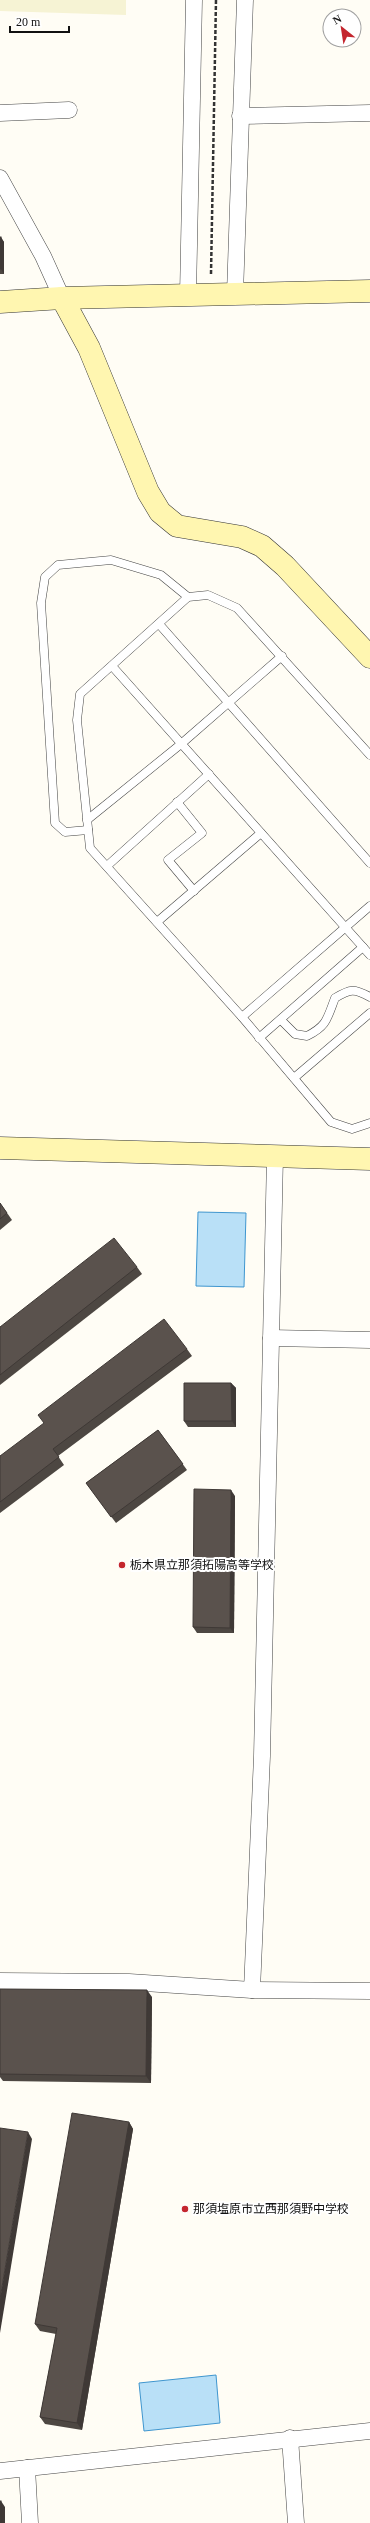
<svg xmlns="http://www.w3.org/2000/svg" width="370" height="2523" viewBox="0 0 370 2523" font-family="'Times New Roman','Noto Sans JP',serif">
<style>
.farmland{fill:#f6f3d4}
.water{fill:#b9e0f7;stroke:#3f96cf}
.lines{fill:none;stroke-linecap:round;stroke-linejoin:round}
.lane-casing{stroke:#444;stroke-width:9}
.street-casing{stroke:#444;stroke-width:17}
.secondary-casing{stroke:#333;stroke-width:23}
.path{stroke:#333;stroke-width:2.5;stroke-dasharray:4 2;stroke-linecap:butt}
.lane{stroke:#fff;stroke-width:8}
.street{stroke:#fff;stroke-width:16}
.secondary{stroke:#fff6b0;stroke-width:22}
.wall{fill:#4d4742}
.shaded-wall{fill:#3f3936}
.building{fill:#5a524d;stroke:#3f3936}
.poi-dot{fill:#c4262e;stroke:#fff;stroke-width:1.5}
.labels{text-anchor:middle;stroke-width:4;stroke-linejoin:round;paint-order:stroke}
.poi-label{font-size:12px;fill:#111;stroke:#fff;text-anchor:start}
</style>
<rect width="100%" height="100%" fill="#fffdf5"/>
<!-- farmland -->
<path class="farmland" d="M0,0H126V15L0,11Z"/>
<!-- water -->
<g class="water">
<path d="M198,1212L246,1213L244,1287L196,1286Z"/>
<path d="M216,2375L220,2423L144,2431L139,2383Z"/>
</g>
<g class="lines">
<!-- lane casing -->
<g class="lane-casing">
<g id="lane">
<path d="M159,624L370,863"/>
<path d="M112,666L370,955"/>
<path d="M370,755L237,608L208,595L188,597L80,694L77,720L90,848L242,1017L331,1122L352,1129L370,1123"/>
<path d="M177,802L202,833L168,860L194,891"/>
<path d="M87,820L181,744L282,656"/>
<path d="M88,830L65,832L55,823L41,603L45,577L58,565L111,560L161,575L188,597"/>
<path d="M107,866L209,774"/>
<path d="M157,922L261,833"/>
<path d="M242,1017L370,906"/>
<path d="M281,1020L295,1034L307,1036C327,1026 327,1019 335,998C350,989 354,988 370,997"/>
<path d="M259,1038L363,947"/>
<path d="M294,1078L370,1013"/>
</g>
</g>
<!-- street casing -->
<g class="street-casing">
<g id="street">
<path d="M0,113L69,110"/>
<path d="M240,116L370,113"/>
<path d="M0,178L43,256L62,298"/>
<path d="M235,294L245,0"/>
<path d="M188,295L194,0"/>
<path d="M271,1338L370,1340"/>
<path d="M0,1981L129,1982L252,1990L370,1991"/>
<path d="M252,1990L262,1756L275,1156"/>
<path d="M290,2438L296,2523"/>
<path d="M27,2468L30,2523"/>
<path d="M0,2471L370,2431"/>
</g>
</g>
<!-- secondary casing -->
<g class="secondary-casing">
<g id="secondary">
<path d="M62,298L89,348L148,492L160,512L177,526L242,537L262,546L285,566L370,657"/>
<path d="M0,302L62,298L370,291"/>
<path d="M0,1148L370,1159"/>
</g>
</g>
<!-- path -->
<path class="path" d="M211,274L216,0"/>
<!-- lane -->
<use href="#lane" class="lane"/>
<!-- street -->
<use href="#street" class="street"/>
<!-- secondary -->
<use href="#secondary" class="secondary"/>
</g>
<!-- wall -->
<g class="wall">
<path d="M0,237L4,242V274H0Z"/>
<path d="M0,1203L12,1220L0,1230Z"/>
<path d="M137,1267L142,1274L0,1385V1327Z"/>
<path d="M187,1349L192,1356L58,1456L64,1465L0,1513V1456Z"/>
<path d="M231,1383L236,1388V1427H188L184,1421Z"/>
<path d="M158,1430L187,1470L116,1523L86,1483Z"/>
<path d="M235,1496L234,1633H197L193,1627Z"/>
<path d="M0,1989L152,1997L151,2083L3,2081L0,2077Z"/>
<path d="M129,2122L133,2129L82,2430L45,2424L40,2417L56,2334L40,2331L35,2324Z"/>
</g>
<!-- shaded-wall -->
<g class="shaded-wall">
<path d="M1,237L4,242V274L1,269Z"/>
<path d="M231,1383L236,1388V1427L232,1421Z"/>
<path d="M231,1490L235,1496L234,1633L230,1628Z"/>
<path d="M147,1990L152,1997L151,2083L146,2076Z"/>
<path d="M129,2122L133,2129L82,2430L77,2423Z"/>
<path d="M28,2132L32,2139L0,2333V2299Z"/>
<path d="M1,2501L5,2507V2523H1Z"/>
</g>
<!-- building -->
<g class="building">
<rect x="0" y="237" width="1" height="32"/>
<path d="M0,1203L7,1213L0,1219Z"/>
<path d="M114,1238L137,1267L0,1375V1327Z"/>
<path d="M164,1319L187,1349L53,1449L59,1457L0,1502V1456L44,1423L38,1415Z"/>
<path d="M184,1383H231L232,1421H184Z"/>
<path d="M158,1430L183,1464L111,1517L86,1483Z"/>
<path d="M194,1489L231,1490L230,1628L193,1627Z"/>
<path d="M0,1989L147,1990L146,2076L0,2074Z"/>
<path d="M72,2113L129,2122L77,2423L40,2417L57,2328L35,2324Z"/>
<path d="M0,2128L28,2132L0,2299Z"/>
<rect x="0" y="2501" width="1" height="22"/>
</g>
<!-- markers -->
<g class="poi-dot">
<circle cx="122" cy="1565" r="4"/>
<circle cx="185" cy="2209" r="4"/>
</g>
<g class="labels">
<!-- poi labels -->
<g class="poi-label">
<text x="130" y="1569">栃木県立那須拓陽高等学校</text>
<text x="193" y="2213">那須塩原市立西那須野中学校</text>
</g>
</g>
<!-- north arrow -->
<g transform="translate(342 28) rotate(330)"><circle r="19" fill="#ffffff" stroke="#a0a0a0"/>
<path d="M0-3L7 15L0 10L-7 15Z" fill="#c4262e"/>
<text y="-6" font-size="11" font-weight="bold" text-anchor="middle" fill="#111111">N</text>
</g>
<!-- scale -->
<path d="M10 26v6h59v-6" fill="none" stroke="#111111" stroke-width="2"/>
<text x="16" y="26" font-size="12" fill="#111111" stroke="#ffffff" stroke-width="3" paint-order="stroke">20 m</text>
</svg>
